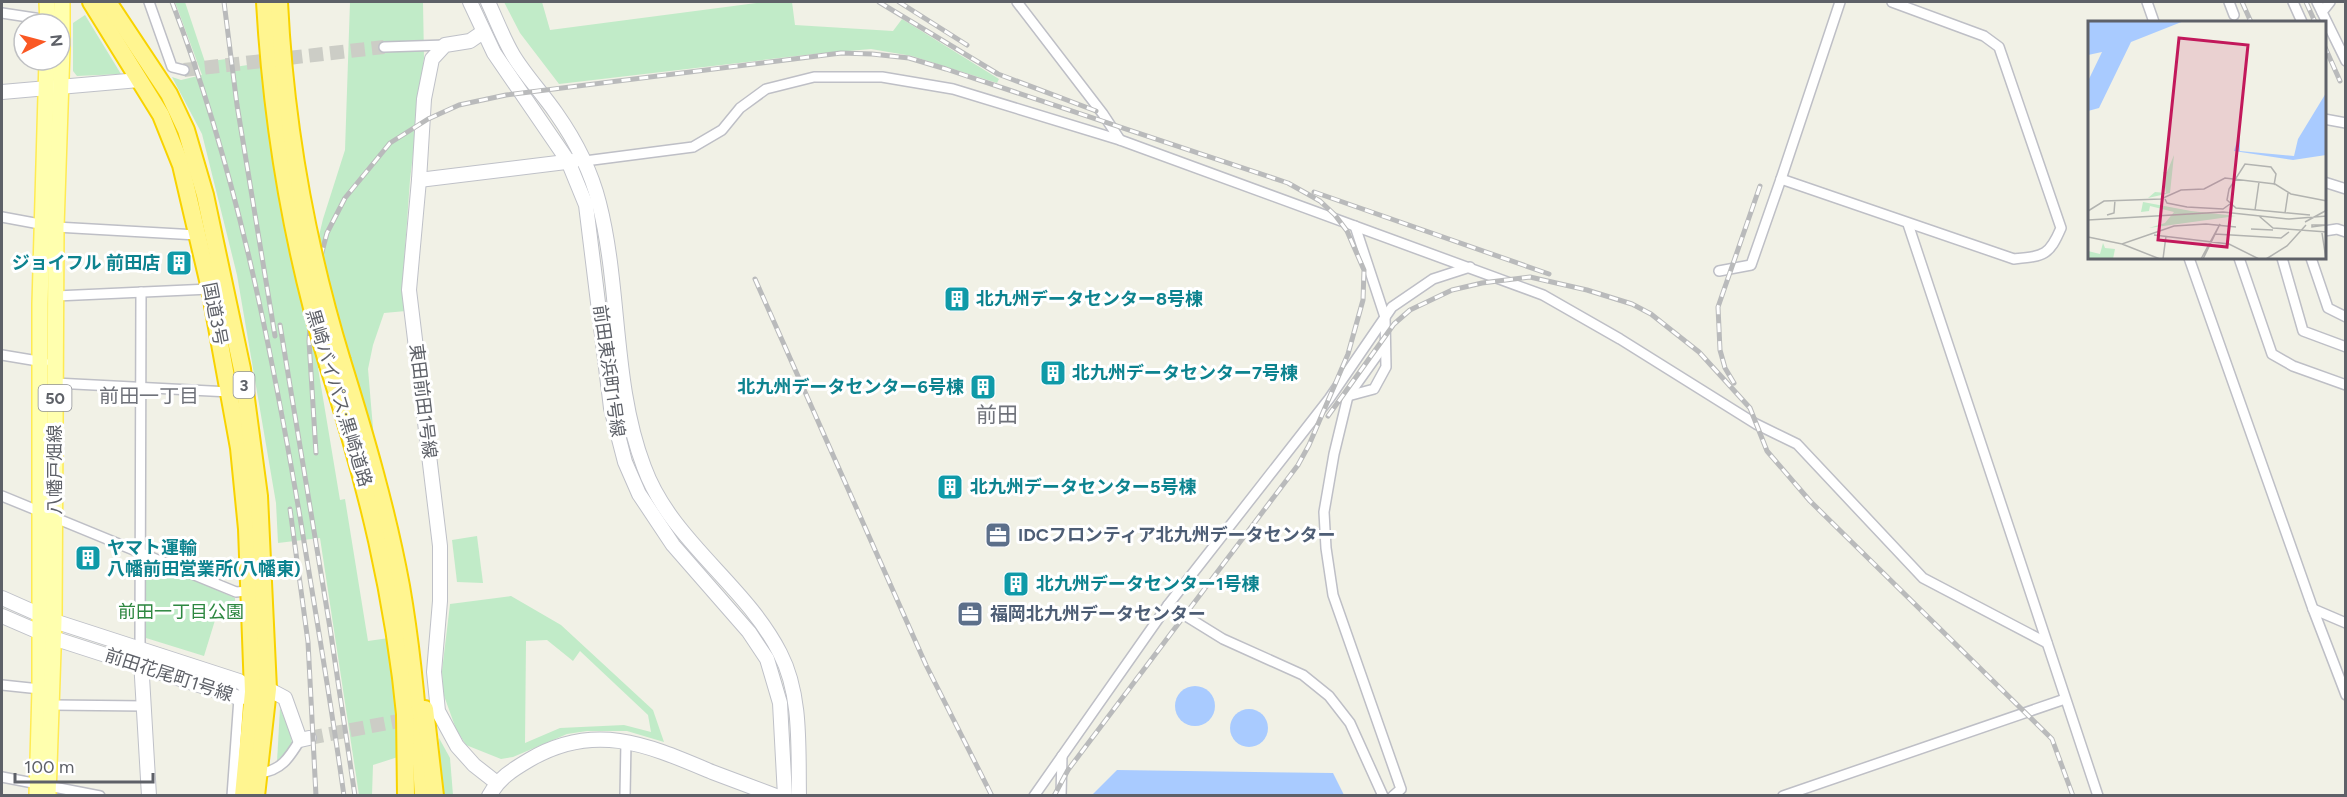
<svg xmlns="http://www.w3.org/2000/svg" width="2347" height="797" viewBox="0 0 2347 797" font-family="Figtree,'Noto Sans JP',sans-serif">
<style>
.green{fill:#c1ebc8;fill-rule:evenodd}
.water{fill:#a9cbff}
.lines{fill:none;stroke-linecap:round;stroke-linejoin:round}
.secondary-tunnel{stroke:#cccdc6;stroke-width:14;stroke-dasharray:14 7;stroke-linecap:butt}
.street-casing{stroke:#bebfc6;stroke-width:12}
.secondary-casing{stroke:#bfc1c8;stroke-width:16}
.primary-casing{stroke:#ffeb52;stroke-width:18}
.highway-casing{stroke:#f8d300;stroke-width:20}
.street{stroke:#fff;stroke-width:9}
.secondary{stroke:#fff;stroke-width:14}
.primary{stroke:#ffffae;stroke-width:15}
.highway{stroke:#fff590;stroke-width:16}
.rail-casing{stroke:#b9babb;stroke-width:5}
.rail{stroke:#fff;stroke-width:3;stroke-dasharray:9;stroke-linecap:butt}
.highway-bridge-casing{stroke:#f8d300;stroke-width:20;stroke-linecap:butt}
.highway-bridge{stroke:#fff590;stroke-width:16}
.labels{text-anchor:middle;stroke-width:6;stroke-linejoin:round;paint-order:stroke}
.shield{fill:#fff;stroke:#8e9095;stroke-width:1.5}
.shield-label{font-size:16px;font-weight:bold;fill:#5e6168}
.culture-label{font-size:18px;font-weight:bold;fill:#0d838f;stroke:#fff;text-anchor:start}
.street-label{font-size:18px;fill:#5e6168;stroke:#fff}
.service-label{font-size:18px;font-weight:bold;fill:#4e5e75;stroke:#fff;text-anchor:start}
.park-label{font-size:18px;fill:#2d8740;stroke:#fff}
.neighbourhood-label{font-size:20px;fill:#6f727a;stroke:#fff}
.quarter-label{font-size:21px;fill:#6f727a;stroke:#fff}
.inset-road{fill:none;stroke:#b2b3b0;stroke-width:1.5}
.view{fill:#c2185b;fill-opacity:0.15;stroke:#c2185b;stroke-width:3}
.inset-edge{fill:none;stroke:#5e6168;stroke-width:3}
</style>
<rect width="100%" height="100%" fill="#f1f1e6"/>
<!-- green -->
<g class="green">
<path d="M175,2H185L205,62L226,59L228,68L261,63L272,148L317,244L323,219L345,150L350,2H423L424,58L410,180L403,277L406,311L384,313L373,345L368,369L374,440L325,277L317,347L318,368L340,500L345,499L368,641L389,638L401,756L373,765L372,795H359L320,538L278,543L276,503L237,275L202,134L172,77L181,80L202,75Z"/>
<path d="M504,2H542L550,30L764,2H792L795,25L893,31L902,19L999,79L997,83L912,56L871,49L814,54L559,84L520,33Z"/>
<path d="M85,15L121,74L77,76L73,71V23Z"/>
<path d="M477,536L483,583L457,582L452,540Z"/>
<path d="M151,561L235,598V616L216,617L204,656L146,638V562Z"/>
<path d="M511,596L561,625L653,710L664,742L627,731H587L567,734L513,757L501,759L466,745L456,729L443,693L442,671L450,604ZM547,640L573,661L580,651L648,715L651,732L624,725L560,728L525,743L526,641Z"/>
<path d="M280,708L291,734L292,745L277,762Z"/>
<path d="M439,738L450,758L453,795H442Z"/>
</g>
<!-- water -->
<g class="water">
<circle cx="1195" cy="706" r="20"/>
<circle cx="1249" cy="728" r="19"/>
<path d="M1117,770L1333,773L1344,795H1092Z"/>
</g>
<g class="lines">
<!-- secondary-tunnel -->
<g class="secondary-tunnel">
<path d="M184,70L384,47"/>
<path d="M309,738L414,718"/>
</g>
<!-- street casing -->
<g class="street-casing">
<g id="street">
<path d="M149,2L172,67L184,70"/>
<path d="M1017,2L1103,114L1120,140"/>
<path d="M1840,2L1781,179L2014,259C2044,256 2049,256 2061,228L1999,47L1984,36L1892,2"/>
<path d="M2147,2L2154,22"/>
<path d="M2229,2L2234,15"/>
<path d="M2293,2L2302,22"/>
<path d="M2317,2L2346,61"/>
<path d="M2322,12L2330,2"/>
<path d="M2,13L48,20"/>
<path d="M384,47L445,45"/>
<path d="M2324,119L2346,123"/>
<path d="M585,161L693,147L722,130L740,108L766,89L814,77H882L953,89L1120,140L1543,295L1620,339L1756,424L1797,444L1923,578L2047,643"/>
<path d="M2324,182L2346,189"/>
<path d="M2,217L56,227L197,235"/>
<path d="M1908,224L2098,796"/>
<path d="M2324,231L2337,229L2346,232"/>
<path d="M2189,258L2313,609L2346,695"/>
<path d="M2239,258L2272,354L2293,366L2346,385"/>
<path d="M2282,258L2303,331L2346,347"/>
<path d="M2311,258L2328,308L2346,317"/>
<path d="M1719,271L1751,265L1781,179"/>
<path d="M56,296L210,289"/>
<path d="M1385,344L1348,396L1334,454L1324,512L1326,548L1333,595L1401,789L1393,796"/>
<path d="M2,355L44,362"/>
<path d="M55,383L230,392"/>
<path d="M1348,396L1374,389L1386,367L1385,317L1355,226"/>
<path d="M2,496L236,592L248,591"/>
<path d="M1168,605L1223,639L1303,675L1329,696L1350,723L1383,796"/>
<path d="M2313,609L2346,623"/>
<path d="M140,648L141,292"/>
<path d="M2,685L40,689"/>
<path d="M52,705L145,706"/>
<path d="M259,773C281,771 289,758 300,740"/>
<path d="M2,777L100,796"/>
<path d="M232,796L239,698"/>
<path d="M625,796L626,741"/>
<path d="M1034,796L1168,605L1329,399L1392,307L1433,279L1470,267"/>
<path d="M1061,796L1062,756"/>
<path d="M1783,796L2065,699"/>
</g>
</g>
<!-- secondary casing -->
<g class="secondary-casing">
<g id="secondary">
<path d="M470,2L494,53L568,161L586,205L611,408L625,462L639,494L673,545L749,632L767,659L780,703L785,796"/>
<path d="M488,2C496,19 503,38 513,55C525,75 543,94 556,113C575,140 591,171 599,203C621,289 612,383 644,467C671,541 745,584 780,653C802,695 798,749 799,796"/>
<path d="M483,32L470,41L445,45L432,59L424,99L419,180L409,290L440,546V601L434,672L438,711L457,746L474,765L497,783"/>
<path d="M2,92L139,80"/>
<path d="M419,180L574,161"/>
<path d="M2,598L54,621L239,681L253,692L239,698L53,638L2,616"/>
<path d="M141,660L149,796"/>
<path d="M261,690L268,689L285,698L300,740L309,738"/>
<path d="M489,796C499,778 512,770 529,760C595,721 648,745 712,772C733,780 755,788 776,796"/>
</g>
</g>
<!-- primary casing -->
<g class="primary-casing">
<g id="primary">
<path d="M47,2L48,24"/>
<path d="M37,796L40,689V304L47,60"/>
<path d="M48,796L54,621L56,227L62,49V2"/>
</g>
</g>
<!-- highway casing -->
<g class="highway-casing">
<g id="highway">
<path d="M91,2L161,115L181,165L210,289L239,448L247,529L253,692L243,796"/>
<path d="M108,2L169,94L186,130L205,195L242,369L259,496L268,689L256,796"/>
<path d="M342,361C365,435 387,510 401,586C413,655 419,726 423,796"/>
<path d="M328,365C367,485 394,596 406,723"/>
<path d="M425,709L435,796"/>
<path d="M405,712L406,796"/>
</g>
</g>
<!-- street -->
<use href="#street" class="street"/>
<!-- secondary -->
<use href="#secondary" class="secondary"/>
<!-- primary -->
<use href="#primary" class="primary"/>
<!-- highway -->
<use href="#highway" class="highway"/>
<!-- rail casing -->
<g class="rail-casing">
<g id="rail">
<path d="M172,2C236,169 270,341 300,517C315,610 331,702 344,796"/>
<path d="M224,2L237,105L275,336"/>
<path d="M879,2L998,74L1096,111"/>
<path d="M899,2L967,45"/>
<path d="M2242,2L2251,22"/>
<path d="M2306,2L2315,22"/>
<path d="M2324,45L2340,81"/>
<path d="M1314,192L1549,274"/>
<path d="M755,279L926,665L992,796"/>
<path d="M280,325L330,628L355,796"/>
<path d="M1734,383L1725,368L1720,350L1718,307L1760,186"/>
<path d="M1328,416L1394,324L1410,310L1452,290L1482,283L1530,277L1587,290L1632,304L1651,314L1699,352L1750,408L1767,451L1810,501L2052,739L2073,796"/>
<path d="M316,453L309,341L313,286L327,233L345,198L390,143L428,119L459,105L506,95L841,53L872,54L909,58L946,69L1288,183L1320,201L1335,215L1347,231L1364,270L1363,300L1348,354L1309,445L1298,465L1068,770L1054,796"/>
<path d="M290,509L308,642L316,796"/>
</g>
</g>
<!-- rail -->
<use href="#rail" class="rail"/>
<!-- highway-bridge casing -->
<g class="highway-bridge-casing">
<g id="highway-bridge">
<path d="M265,2C272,125 292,246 328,365"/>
<path d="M279,2C285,125 306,243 342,361"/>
</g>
</g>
<!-- highway-bridge -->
<use href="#highway-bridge" class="highway-bridge"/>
</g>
<!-- icons -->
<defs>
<g id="building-square" transform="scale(1.35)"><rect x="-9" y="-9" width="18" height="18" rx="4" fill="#0f9aa8" stroke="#fff"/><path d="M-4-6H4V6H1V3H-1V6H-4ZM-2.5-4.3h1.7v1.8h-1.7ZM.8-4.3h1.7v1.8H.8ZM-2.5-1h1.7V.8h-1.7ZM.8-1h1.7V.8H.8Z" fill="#fff"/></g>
<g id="office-square" transform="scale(1.35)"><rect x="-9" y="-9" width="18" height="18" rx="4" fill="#5c6f8a" stroke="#fff"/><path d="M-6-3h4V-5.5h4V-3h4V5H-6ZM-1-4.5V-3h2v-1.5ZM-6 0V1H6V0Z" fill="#fff"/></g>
</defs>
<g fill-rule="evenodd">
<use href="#building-square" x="179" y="263"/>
<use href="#building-square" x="957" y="299"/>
<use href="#building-square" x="1053" y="373"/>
<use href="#building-square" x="983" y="387"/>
<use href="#building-square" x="950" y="487"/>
<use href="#office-square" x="998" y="535"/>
<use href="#building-square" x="88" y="558"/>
<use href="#building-square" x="1016" y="584"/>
<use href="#office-square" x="970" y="614"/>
</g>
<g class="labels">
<!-- shield labels -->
<g class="shield">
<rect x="233.5" y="372" width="21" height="26" rx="4.5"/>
<rect x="38.5" y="385" width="33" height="26" rx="4.5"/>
</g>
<g class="shield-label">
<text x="244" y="391">3</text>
<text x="55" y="404">50</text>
</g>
<!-- culture labels -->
<g class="culture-label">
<text x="160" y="269" text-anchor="end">ジョイフル 前田店</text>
<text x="976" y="305">北九州データセンター8号棟</text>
<text x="1072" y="379">北九州データセンター7号棟</text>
<text x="964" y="393" text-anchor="end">北九州データセンター6号棟</text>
<text x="970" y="493">北九州データセンター5号棟</text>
<text x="107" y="554">ヤマト運輸<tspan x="107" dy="21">八幡前田営業所(八幡東)</tspan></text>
<text x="1036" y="590">北九州データセンター1号棟</text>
</g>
<!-- street labels -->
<g class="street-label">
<text transform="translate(215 314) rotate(79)" y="6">国道3号</text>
<text transform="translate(609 371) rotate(82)" y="6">前田東浜町1号線</text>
<text transform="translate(339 398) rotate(73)" y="6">黒崎バイパス;黒崎道路</text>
<text transform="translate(423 401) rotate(83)" y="6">東田前田1号線</text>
<text transform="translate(55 470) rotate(-90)" y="6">八幡戸畑線</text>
<text transform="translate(169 675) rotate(18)" y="6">前田花尾町1号線</text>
</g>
<!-- service labels -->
<g class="service-label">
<text x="1018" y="541">IDCフロンティア北九州データセンター</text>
<text x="990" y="620">福岡北九州データセンター</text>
</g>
<!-- park labels -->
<g class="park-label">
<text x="181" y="618">前田一丁目公園</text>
</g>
<!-- neighbourhood labels -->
<g class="neighbourhood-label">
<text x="149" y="403">前田一丁目</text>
</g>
<!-- quarter labels -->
<g class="quarter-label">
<text x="997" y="422">前田</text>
</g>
</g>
<!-- overview -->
<g transform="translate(2088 21)">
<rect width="238" height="238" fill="#f1f1e6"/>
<path d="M86,134L82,172L60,177L67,171L78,172L75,151H79ZM55,181L103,190L148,195L61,207L77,202L86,191L62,185L61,190L53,191ZM15,222L17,227L27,228L25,238H0V230L12,233Z" fill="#c1ebc8"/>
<path d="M0,0H96L43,21L11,87L0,90V60L14,31L0,34ZM238,72V134L205,139L146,130L152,110V130L206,135L210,118Z" fill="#a9cbff"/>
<path class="inset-road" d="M186,164L188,153L183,146L157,143L141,168L139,179L148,187L222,194M77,178L79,182L99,186L135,188L142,183M167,189L171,161M0,190L16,180L73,178L93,169L116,168L137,157L187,163L203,173L239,180M197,192L200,172M19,194L26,192L27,179M171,195L185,207L239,211M0,199L135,191L201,198L239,195M217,201L239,189M224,204H238L224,206ZM163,208L185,209M234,212L238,238M127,213L193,217L201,211M66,214L141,223L171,238M0,216L34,223L86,205L118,203L148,206M34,223L72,238M75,238L78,215M113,238L132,203L115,238M178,238L199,225L218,204"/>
<path class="view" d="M91,17L160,24L139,226L70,219Z"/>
<rect width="238" height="238" class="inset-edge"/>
</g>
<!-- border -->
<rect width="2347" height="797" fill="none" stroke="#5e6168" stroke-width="6"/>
<!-- north arrow -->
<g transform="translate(42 42) rotate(84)"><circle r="28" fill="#ffffff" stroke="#bfc0c3" stroke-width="1.5"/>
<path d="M0-4.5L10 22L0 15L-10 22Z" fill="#fa5824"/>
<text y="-9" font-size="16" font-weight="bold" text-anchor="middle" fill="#5e6168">N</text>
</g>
<!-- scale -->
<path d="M15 773v9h138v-9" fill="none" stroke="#5e6168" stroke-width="3"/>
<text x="24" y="773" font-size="18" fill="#5e6168" stroke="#ffffff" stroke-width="4.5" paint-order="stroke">100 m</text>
</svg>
